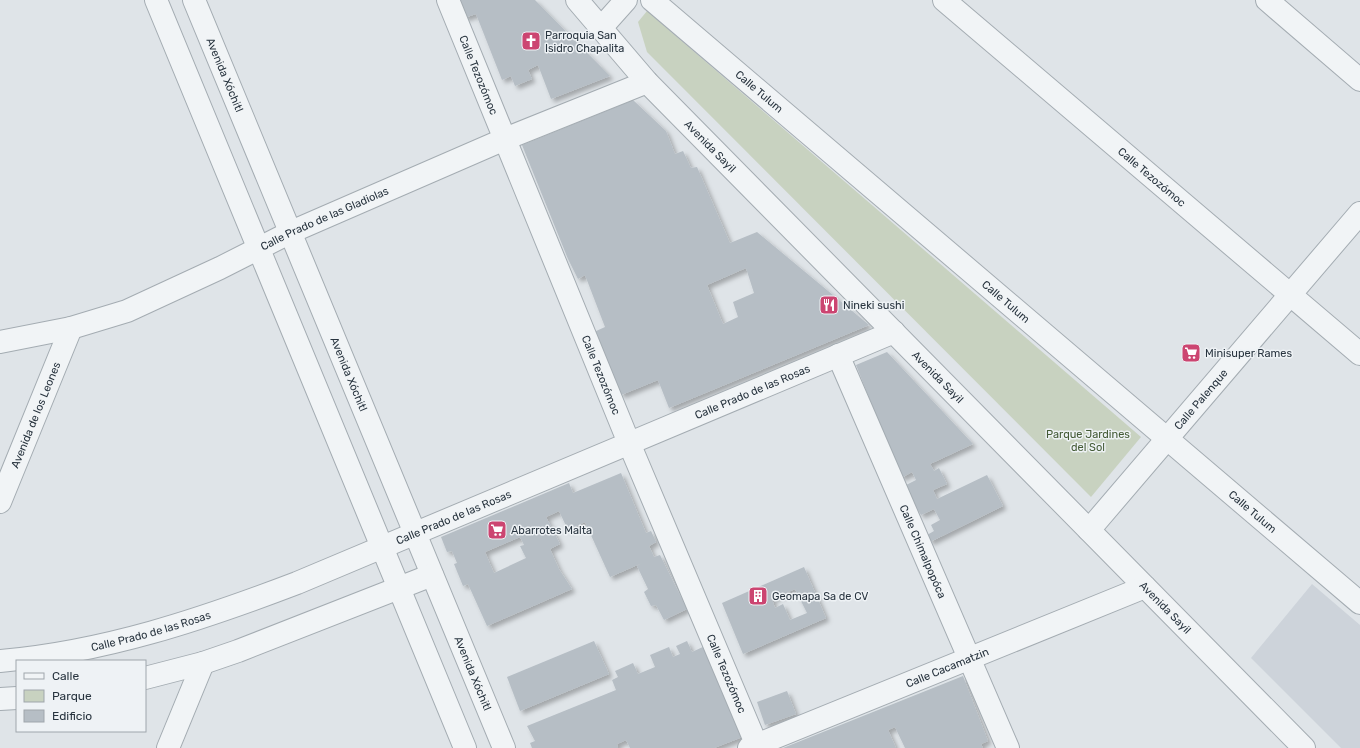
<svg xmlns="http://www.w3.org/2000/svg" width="1360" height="748" viewBox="0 0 1360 748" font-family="Rubik,sans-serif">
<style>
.built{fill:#cdd3da}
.green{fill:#c8d2c0}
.building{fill:#b6bec5;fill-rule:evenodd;filter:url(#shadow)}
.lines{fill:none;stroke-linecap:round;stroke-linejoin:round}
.minor-casing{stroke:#a4acb2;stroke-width:24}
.minor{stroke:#f1f4f6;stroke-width:22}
.labels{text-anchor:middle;stroke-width:3;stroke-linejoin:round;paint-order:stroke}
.poi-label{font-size:11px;fill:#28343f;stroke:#eef2f5;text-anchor:start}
.street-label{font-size:11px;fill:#28343f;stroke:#eef2f5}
.park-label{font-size:11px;fill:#435a35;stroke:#eef2f5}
</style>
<defs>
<filter id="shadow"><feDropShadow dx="3.5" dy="3.5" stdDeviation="2" flood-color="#0004"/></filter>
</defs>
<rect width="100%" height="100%" fill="#dfe4e8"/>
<!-- built -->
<path class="built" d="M1312,584L1360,625V748H1341L1251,658Z"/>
<!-- green -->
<path class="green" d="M647,11L1141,437L1091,497L647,52L638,22Z"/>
<!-- building -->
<g class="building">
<path d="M457,0H535L610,76L551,99L538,65L528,70L532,79L515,86L511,76L502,80L476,14L464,18Z"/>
<path d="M633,100L666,131L675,154L683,151L691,168L697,167L730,243L757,232L869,325L669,408L658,380L621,395L594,332L605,327L585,275L578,279L568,259L522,145ZM746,268L754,293L733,302L738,317L723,324L707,285Z"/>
<path d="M887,352L973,444L930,464L934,471L939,468L947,484L933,490L937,499L987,475L1003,506L930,542L927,535L934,531L931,525L940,520L934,509L921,515L917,508L914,510L904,486L916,480L912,472L901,478L856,365Z"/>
<path d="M621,473L646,533L651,531L656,542L649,546L654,557L660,555L687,609L664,620L656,605L651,606L644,592L648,589L637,566L642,563L610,577L585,522L568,530L559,511L546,517L560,544L550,549L559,569L572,589L487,626L468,584L463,586L454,564L457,563L452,551L447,552L441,537L569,483L573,493ZM520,537L524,545L520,546L526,558L494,573L485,552Z"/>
<path d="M804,567L826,618L743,654L722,603ZM795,589L807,613L790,620L783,604L775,608L772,599Z"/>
<path d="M594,641L609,674L520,711L507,677Z"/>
<path d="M687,641L692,652L705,646L745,736L714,748H630L626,740L617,744L618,748H532L530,743L535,741L527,726L616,690L612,680L618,677L615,671L633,663L638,674L655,667L650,655L669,647L673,657L680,654L676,646Z"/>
<path d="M963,676L988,741L981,744L983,748H905L895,727L888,730L896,748H783Z"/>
<path d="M787,691L796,714L765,725L757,702Z"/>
</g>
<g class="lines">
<!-- minor casing -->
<g class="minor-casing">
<g id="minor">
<path d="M156,0L465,748"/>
<path id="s1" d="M194,0L504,748"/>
<path id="s2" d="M448,0L629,443L758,748"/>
<path id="s3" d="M577,0L647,82L1304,748"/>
<path id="s4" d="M652,0L1360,603"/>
<path id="s5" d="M944,0L1360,354"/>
<path d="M1267,0L1360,80"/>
<path d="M601,28L626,0"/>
<path id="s6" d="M0,342L71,328L127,311L220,268L291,232L505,139L647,82"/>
<path id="s7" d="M838,355L1008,748"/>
<path id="s8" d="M0,502L71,328"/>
<path id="s9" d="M1089,530L1360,213"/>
<path id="s10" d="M0,661C104,652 200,620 297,583L894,332"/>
<path d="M145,678L203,663L238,651L432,575"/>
<path d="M0,699L17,698"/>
<path d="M168,748L203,663"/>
<path id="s11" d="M749,748L1145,587"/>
</g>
</g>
<!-- minor -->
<use href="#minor" class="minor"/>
</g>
<!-- icons -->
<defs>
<g id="church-square" transform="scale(1)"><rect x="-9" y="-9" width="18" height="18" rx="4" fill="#cc4571" stroke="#eef2f5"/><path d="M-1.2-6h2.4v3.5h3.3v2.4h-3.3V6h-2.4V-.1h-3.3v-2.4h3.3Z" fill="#fff"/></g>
<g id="restaurant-square" transform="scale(1)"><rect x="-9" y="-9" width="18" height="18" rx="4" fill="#cc4571" stroke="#eef2f5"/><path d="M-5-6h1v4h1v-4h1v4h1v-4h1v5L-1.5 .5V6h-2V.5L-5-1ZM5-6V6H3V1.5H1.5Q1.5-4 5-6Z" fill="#fff"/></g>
<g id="supermarket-square" transform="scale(1)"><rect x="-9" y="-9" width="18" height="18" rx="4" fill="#cc4571" stroke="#eef2f5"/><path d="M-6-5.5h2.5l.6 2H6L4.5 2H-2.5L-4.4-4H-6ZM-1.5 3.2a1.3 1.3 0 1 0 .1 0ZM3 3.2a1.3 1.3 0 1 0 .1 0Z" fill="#fff"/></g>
<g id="building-square" transform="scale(1)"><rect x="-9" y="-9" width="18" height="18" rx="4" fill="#cc4571" stroke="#eef2f5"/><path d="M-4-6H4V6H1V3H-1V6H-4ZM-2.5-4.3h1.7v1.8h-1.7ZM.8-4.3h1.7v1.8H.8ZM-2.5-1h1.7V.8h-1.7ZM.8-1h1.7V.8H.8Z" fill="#fff"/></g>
</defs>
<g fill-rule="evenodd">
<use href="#church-square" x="531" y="41"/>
<use href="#restaurant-square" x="829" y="305"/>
<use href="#supermarket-square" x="1191" y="353"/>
<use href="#supermarket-square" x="497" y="530"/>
<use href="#building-square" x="758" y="596"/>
</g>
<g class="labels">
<!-- poi labels -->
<g class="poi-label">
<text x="545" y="39">Parroquia San<tspan x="545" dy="13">Isidro Chapalita</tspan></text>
<text x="843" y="309">Nineki sushi</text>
<text x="1205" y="357">Minisuper Rames</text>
<text x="511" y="534">Abarrotes Malta</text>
<text x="772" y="600">Geomapa Sa de CV</text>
</g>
<!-- street labels -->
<g class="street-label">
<text dy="4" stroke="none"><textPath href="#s1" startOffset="81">Avenida Xóchitl</textPath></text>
<text dy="4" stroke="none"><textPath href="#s2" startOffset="81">Calle Tezozómoc</textPath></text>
<text dy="4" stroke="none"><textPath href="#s4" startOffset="141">Calle Tulum</textPath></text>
<text dy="4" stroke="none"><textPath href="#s3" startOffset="198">Avenida Sayil</textPath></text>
<text dy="4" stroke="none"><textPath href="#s5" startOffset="273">Calle Tezozómoc</textPath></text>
<text dy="4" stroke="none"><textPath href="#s6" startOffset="349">Calle Prado de las Gladiolas</textPath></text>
<text dy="4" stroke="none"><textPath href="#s4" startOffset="465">Calle Tulum</textPath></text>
<text dy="4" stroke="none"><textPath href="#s1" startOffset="405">Avenida Xóchitl</textPath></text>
<text dy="4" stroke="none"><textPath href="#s2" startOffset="405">Calle Tezozómoc</textPath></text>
<text dy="4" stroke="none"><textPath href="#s3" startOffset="522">Avenida Sayil</textPath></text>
<text dy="4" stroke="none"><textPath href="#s10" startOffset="802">Calle Prado de las Rosas</textPath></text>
<text dy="4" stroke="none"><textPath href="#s9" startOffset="172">Calle Palenque</textPath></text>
<text dy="4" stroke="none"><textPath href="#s8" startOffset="94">Avenida de los Leones</textPath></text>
<text dy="4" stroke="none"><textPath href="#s4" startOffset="789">Calle Tulum</textPath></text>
<text dy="4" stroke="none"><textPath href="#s10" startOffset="478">Calle Prado de las Rosas</textPath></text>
<text dy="4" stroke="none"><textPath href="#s7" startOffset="214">Calle Chimalpopóca</textPath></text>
<text dy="4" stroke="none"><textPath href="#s3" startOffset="846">Avenida Sayil</textPath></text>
<text dy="4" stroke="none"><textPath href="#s10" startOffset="154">Calle Prado de las Rosas</textPath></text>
<text dy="4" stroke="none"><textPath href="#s11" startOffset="214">Calle Cacamatzin</textPath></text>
<text dy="4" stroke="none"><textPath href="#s1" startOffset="729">Avenida Xóchitl</textPath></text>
<text dy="4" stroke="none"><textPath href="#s2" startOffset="729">Calle Tezozómoc</textPath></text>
</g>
<!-- park labels -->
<g class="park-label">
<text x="1088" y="438">Parque Jardines<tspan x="1088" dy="13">del Sol</tspan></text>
</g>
</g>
<!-- legend -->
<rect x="16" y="660" width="130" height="72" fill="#eef2f5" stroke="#9fa6ac"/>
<rect x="24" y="673" width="20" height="6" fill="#f1f4f6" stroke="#9fa6ac"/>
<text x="52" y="680" font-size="12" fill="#28343f">Calle</text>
<rect x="24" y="690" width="20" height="12" fill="#c8d2c0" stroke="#9fa6ac"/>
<text x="52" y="700" font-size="12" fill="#28343f">Parque</text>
<rect x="24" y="710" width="20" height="12" fill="#b6bec5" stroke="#9fa6ac"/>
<text x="52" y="720" font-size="12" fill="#28343f">Edificio</text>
</svg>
